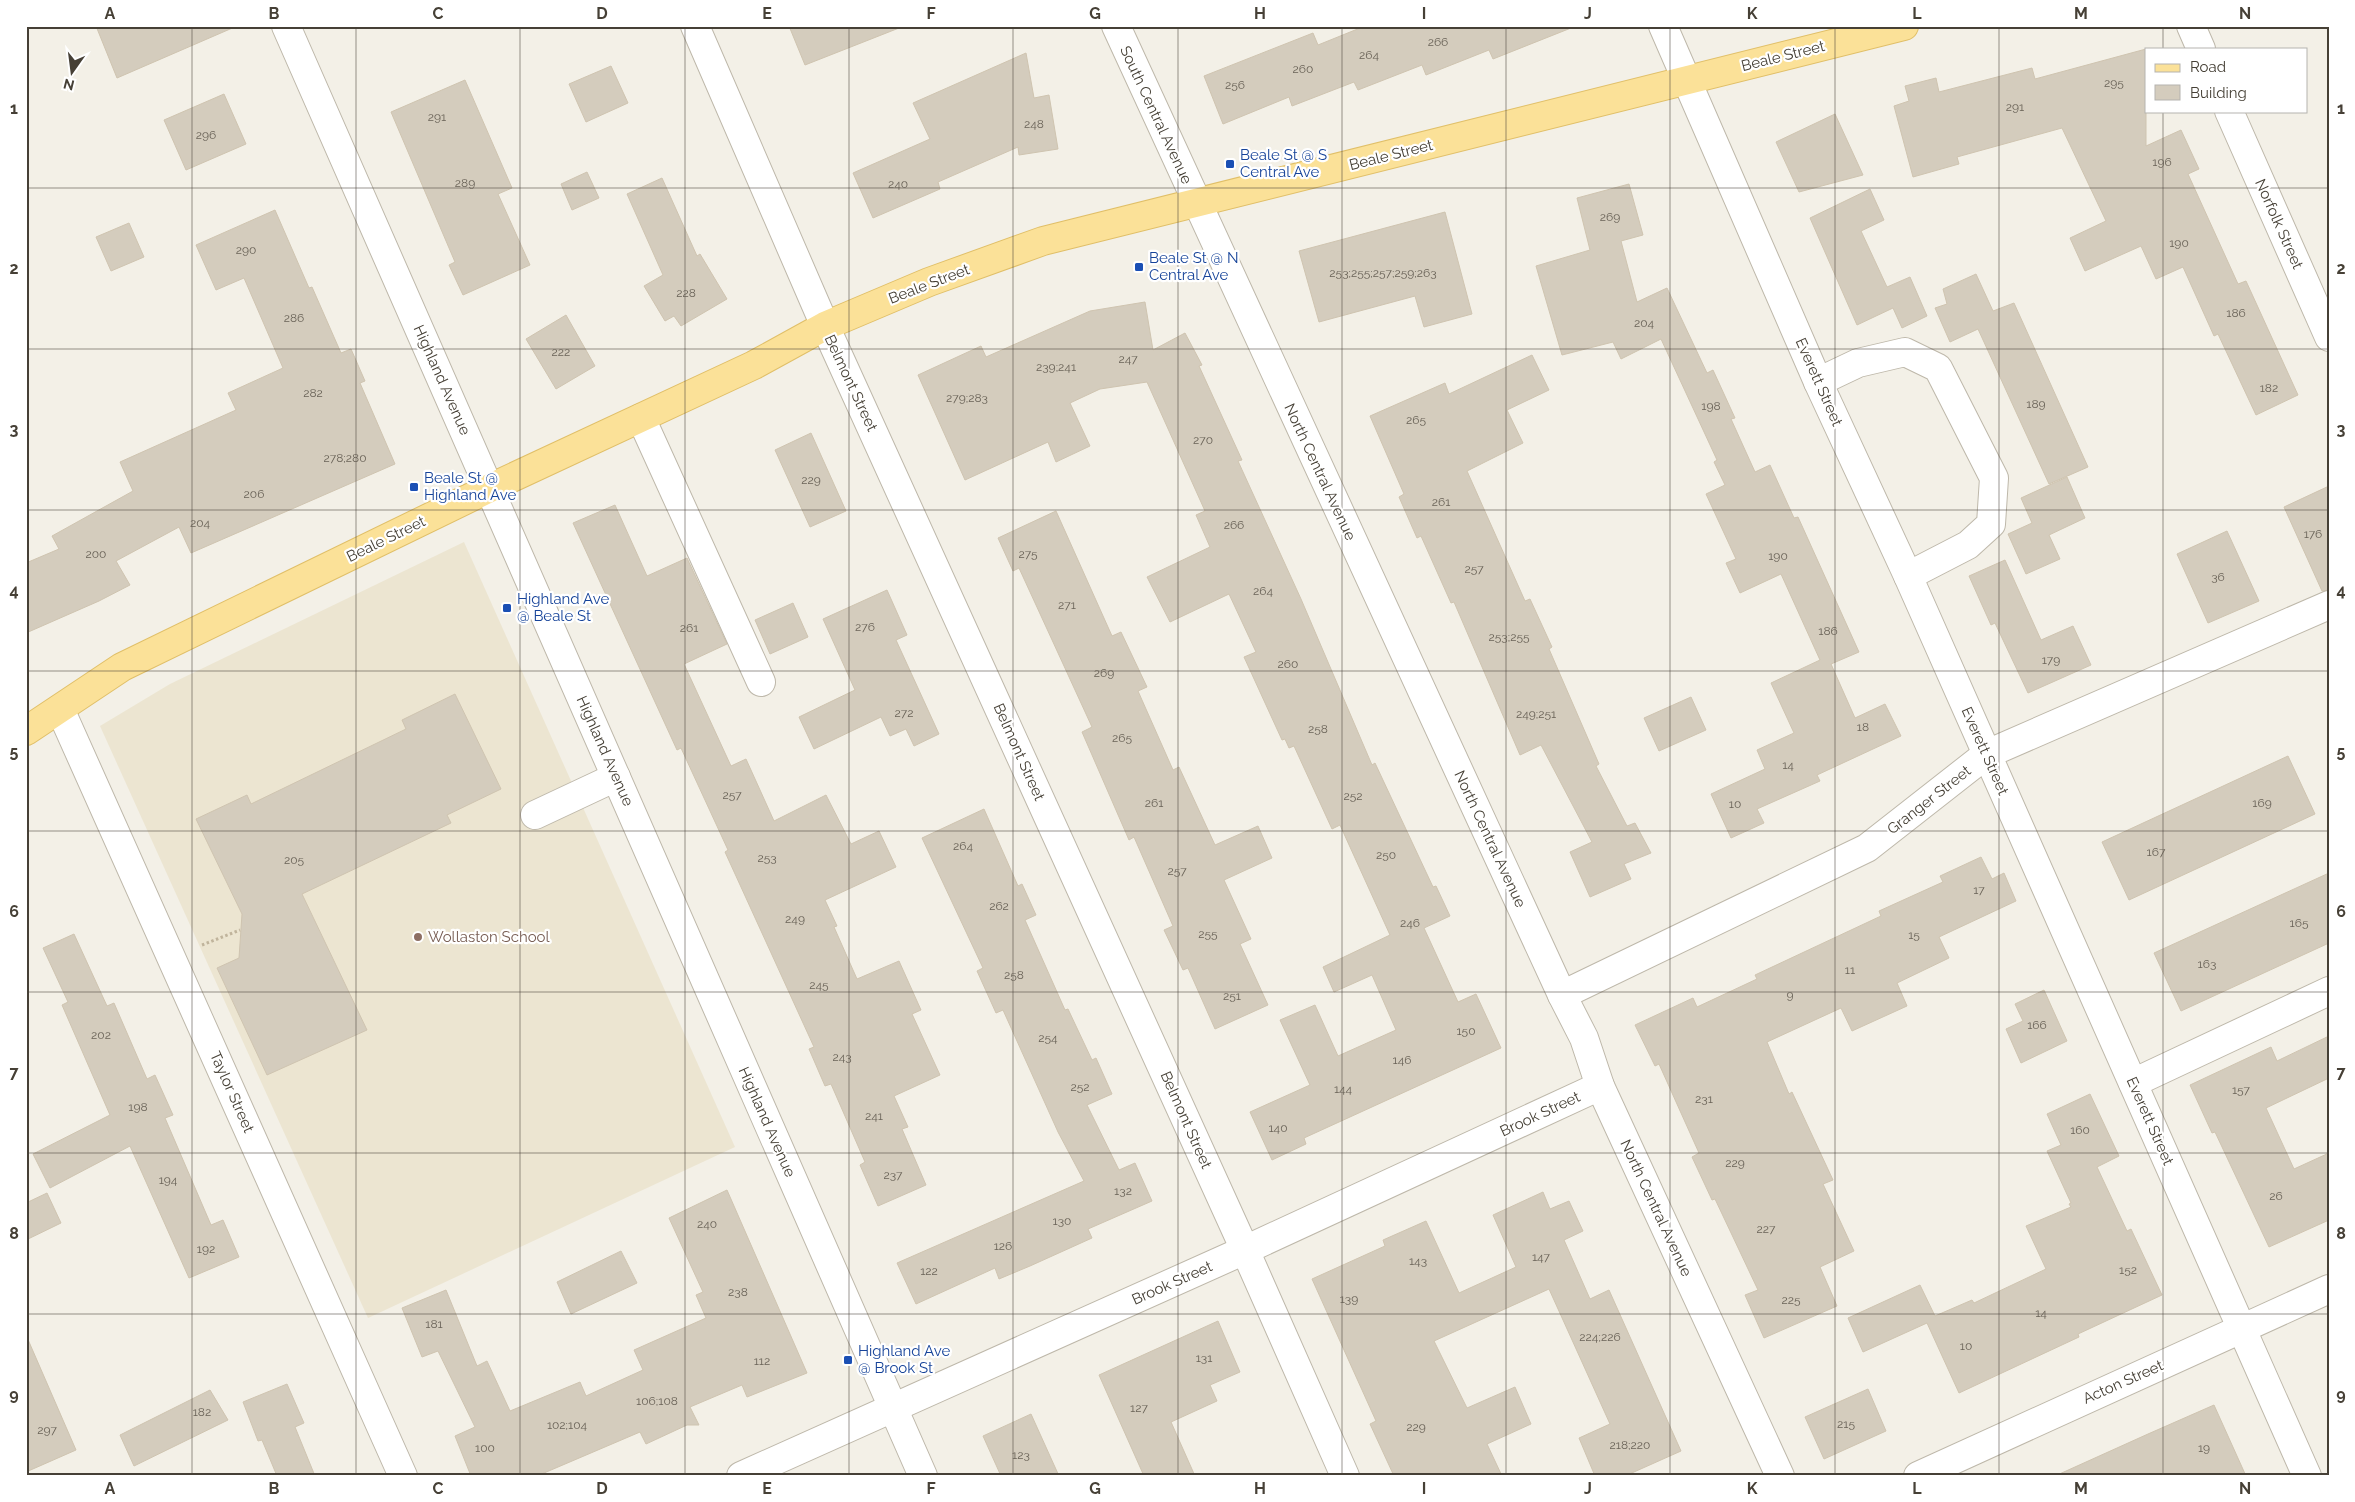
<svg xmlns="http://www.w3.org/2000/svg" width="2355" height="1502" viewBox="0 0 2355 1502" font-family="Raleway,sans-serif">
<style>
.education{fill:#ece5d1}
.building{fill:#d4ccbd;stroke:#cfc4b0}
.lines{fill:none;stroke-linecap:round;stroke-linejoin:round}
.minor-casing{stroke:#beb8aa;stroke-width:30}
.major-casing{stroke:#e0bf68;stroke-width:30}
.path{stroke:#c0b49c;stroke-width:3;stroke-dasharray:2.5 2.5;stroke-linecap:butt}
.minor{stroke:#fff;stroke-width:28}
.major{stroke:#fbe198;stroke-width:28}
.grid{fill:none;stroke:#464036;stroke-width:1;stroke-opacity:0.55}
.transit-dot{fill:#1a4fb4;stroke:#fff;stroke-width:2}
.education-dot{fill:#8d6e63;stroke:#fff;stroke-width:2}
.labels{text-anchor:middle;stroke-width:4.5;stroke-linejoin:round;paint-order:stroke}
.number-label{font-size:12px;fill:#6a6358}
.street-label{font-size:15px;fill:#464036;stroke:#fff}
.transit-label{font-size:15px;fill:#164399;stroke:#fff;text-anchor:start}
.education-label{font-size:15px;fill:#785e54;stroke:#fff;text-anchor:start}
.neatline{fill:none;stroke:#464036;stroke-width:2}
.grid-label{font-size:16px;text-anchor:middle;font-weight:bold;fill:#464036}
</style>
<rect width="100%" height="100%" fill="#f3f0e7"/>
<!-- education -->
<path class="education" d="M464,542L735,1147L368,1318L100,726L170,684Z"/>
<!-- building -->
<g class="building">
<path d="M96,26H237L117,78Z"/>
<path d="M789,26H899V28L805,65Z"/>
<path d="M1365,26H1570L1571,28L1493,59L1489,50L1426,75L1422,65L1358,90L1354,82L1292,106L1289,97L1223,124L1204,76L1313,33L1318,45Z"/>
<path d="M2146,49V146L2181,130L2199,169L2188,174L2238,284L2246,281L2298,395L2256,415L2218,334L2214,336L2183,267L2156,279L2141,246L2085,271L2070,238L2106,221L2062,128L1957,157L1959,164L1913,177L1894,106L1909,101L1905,86L1936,78L1939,92L2032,68L2035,79Z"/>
<path d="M1026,53L1034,98L1049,95L1058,149L1019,155L1018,147L938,182L940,189L873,218L853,173L930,139L913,103Z"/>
<path d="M611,66L628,103L586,122L569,84Z"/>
<path d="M465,80L512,188L498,194L530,265L463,295L449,265L455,262L391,112Z"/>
<path d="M224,94L246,144L186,170L164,120Z"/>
<path d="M1835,114L1863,175L1799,192L1776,142Z"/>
<path d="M587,172L599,198L572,210L561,184Z"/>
<path d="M662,178L697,256L700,254L727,299L681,326L674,316L665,321L644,286L663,275L627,194Z"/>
<path d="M1629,184L1643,235L1621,241L1637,302L1667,288L1707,373L1713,370L1735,418L1731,419L1755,472L1770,465L1794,518L1798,517L1859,652L1831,664L1855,718L1885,704L1901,736L1817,775L1820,781L1757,809L1764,823L1731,838L1711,794L1765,769L1757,750L1794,733L1771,683L1820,660L1781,574L1740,593L1726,563L1736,559L1706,494L1725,485L1714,462L1717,460L1661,339L1621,359L1613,342L1562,355L1536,266L1590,250L1577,198Z"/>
<path d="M1870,189L1884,220L1861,231L1887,287L1910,277L1927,316L1902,328L1893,308L1857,325L1810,218Z"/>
<path d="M275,210L309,288L312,287L341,353L351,349L365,381L360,383L395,464L191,553L179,527L116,561L130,585L99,601L26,633V563L59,549L52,536L133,491L120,462L236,410L228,393L283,368L244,278L216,290L196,245Z"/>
<path d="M1445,212L1472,314L1424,327L1415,296L1319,322L1299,251Z"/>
<path d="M129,223L144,257L111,271L96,237Z"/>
<path d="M1976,274L1993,311L2014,303L2088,467L2049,484L1978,329L1950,342L1935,308L1947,304L1943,289Z"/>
<path d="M1145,302L1153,350L1185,333L1202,365L1199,366L1242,460L1238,461L1301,599L1372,765L1375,763L1433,887L1436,886L1450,916L1424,928L1458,1002L1476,994L1501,1048L1304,1138L1306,1144L1272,1160L1250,1112L1310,1085L1280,1020L1315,1005L1338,1056L1396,1030L1372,975L1334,992L1323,967L1390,935L1340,825L1332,829L1294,746L1289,748L1285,739L1282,740L1244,657L1256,652L1229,594L1170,622L1147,577L1210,547L1196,515L1205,511L1147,382L1100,389L1070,403L1090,446L1056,462L1048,442L965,480L918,375L981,346L986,357L1090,311Z"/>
<path d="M566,315L595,366L556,389L526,339Z"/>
<path d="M1532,355L1549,390L1507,410L1523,443L1467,471L1525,601L1530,599L1552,647L1549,649L1599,764L1596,766L1627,826L1635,823L1651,853L1624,864L1631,879L1590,897L1570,852L1592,842L1541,745L1520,755L1454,602L1451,603L1421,536L1417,538L1399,497L1404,494L1370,416L1445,383L1449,394Z"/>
<path d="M811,433L846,511L810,527L775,450Z"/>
<path d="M2067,477L2085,518L2049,535L2060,559L2026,574L2008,534L2032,523L2021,498Z"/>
<path d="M2329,486V590L2322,591L2284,507Z"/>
<path d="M615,505L647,576L687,558L727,644L684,664L731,766L746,759L774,821L826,795L851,844L879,831L896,867L825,900L837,926L834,927L857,979L899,961L921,1010L912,1014L940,1075L894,1096L908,1127L902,1129L926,1185L878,1206L860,1165L865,1162L831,1084L825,1086L809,1049L814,1047L725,852L728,850L681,748L677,750L573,523Z"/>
<path d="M1056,511L1112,636L1121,632L1147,687L1138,691L1173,770L1179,767L1215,845L1258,826L1272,858L1224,880L1251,939L1240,944L1268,1005L1215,1029L1188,968L1183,970L1164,930L1173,926L1134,837L1129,840L1082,732L1092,727L1019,568L1013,571L998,538Z"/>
<path d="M2227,531L2259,601L2208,623L2177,554Z"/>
<path d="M2005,560L2041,640L2073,626L2091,665L2028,693L1995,623L1991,625L1969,576Z"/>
<path d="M887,590L907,635L896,640L939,734L914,746L906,729L890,736L881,717L814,749L799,717L855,690L823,619Z"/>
<path d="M793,603L808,637L770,654L755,620Z"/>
<path d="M455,694L501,789L447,815L451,823L302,894L367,1030L267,1075L217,968L239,958L242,914L196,819L247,795L251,804L406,729L402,720Z"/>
<path d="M1691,697L1706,730L1659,751L1644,718Z"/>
<path d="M2288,756L2315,814L2129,900L2102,842Z"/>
<path d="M984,809L1018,886L1022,884L1036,915L1025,920L1065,1010L1068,1009L1092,1060L1096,1058L1112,1094L1087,1105L1119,1170L1135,1163L1152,1201L1088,1229L1092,1238L1030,1266L999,1279L995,1268L916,1304L897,1263L1084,1181L1058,1132L1003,1010L996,1013L977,971L983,968L922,838Z"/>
<path d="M1981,857L1992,879L2004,873L2016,901L1939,937L1949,958L1897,983L1907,1006L1852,1031L1841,1008L1767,1042L1789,1094L1792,1092L1833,1180L1823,1184L1854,1251L1820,1267L1837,1306L1764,1338L1745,1295L1758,1290L1715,1199L1712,1200L1692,1157L1699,1153L1659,1064L1655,1066L1635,1025L1693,998L1697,1007L1757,979L1755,975L1881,916L1879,911L1943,882L1940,876Z"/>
<path d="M2329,873V943L2181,1011L2154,953Z"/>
<path d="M74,934L107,1006L114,1003L147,1079L155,1075L173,1115L165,1118L211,1225L223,1220L239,1257L189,1278L130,1146L50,1188L33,1154L110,1115L62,1005L68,1002L43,948Z"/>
<path d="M2044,990L2067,1041L2021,1063L2006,1029L2023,1021L2015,1004Z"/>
<path d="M2329,1036V1078L2266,1108L2294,1169L2329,1153V1220L2269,1247L2215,1132L2212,1133L2190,1085L2271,1047L2277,1061Z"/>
<path d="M2090,1094L2119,1156L2097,1167L2127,1231L2131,1229L2162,1295L2078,1334L2079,1337L1959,1393L1927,1323L1863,1352L1848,1318L1920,1285L1935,1316L1972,1300L1974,1303L2046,1269L2026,1226L2071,1207L2069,1204L2071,1203L2047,1151L2061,1145L2047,1114Z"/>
<path d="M727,1190L807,1373L747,1397L742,1385L690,1407L699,1425H687L646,1444L640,1432L537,1476H471L455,1436L475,1427L438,1351L422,1357L402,1308L446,1290L477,1366L487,1361L510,1411L580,1382L586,1396L643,1370L634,1350L706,1318L696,1295L703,1292L669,1218Z"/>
<path d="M1543,1192L1550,1209L1569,1201L1583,1231L1564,1240L1590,1299L1609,1290L1681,1451L1625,1476H1595L1579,1438L1610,1424L1549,1289L1434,1341L1467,1408L1515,1387L1531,1424L1487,1444L1502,1476H1394L1370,1424L1376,1421L1312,1279L1385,1246L1383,1240L1426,1221L1459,1293L1516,1267L1493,1215Z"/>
<path d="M47,1193L61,1223L26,1240V1203Z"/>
<path d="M621,1251L637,1283L571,1314L557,1282Z"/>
<path d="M1218,1321L1240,1372L1210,1385L1217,1401L1171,1422L1195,1476H1144L1099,1375Z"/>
<path d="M26,1335L76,1450L26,1472Z"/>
<path d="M287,1384L304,1423L295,1427L315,1476H277L262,1440L258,1441L243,1402Z"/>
<path d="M1868,1389L1886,1431L1824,1459L1805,1417Z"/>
<path d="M210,1390L228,1420L134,1466L120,1435Z"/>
<path d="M2214,1405L2246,1476H2055L2148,1434Z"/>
<path d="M1031,1414L1059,1476H1001L983,1436Z"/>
</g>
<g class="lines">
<!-- minor casing -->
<g class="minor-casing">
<g id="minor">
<path d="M286,26L923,1476"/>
<path d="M695,26L825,326L1245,1250L1345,1476"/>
<path d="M1116,26L1562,995L1584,1038L1600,1086L1780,1476"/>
<path d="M1663,26L1818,382L1908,576L2307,1476"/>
<path d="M2191,26L2201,49"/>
<path d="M2229,111L2329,337"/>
<path d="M1818,382L1858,363L1905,352L1938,368L1994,478L1991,524L1968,545L1908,576"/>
<path d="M641,418L761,682"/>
<path d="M60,709L403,1476"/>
<path d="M535,815L616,777"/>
<path d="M1562,995L1867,848L1987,754L2329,605"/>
<path d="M2133,1083L2329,991"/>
<path d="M741,1476L1245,1250L1600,1086"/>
<path d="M1918,1476L2329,1289"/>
</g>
</g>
<!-- major casing -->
<g class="major-casing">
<path id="major" d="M26,731L122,667L490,488L754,365L825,326L929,282L1043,241L1904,26"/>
</g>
<!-- path -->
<path class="path" d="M202,945L240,930"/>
<!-- minor -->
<use href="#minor" class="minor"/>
<!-- major -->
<use href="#major" class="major"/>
</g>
<!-- grid -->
<path class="grid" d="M192,26V1476M356,26V1476M520,26V1476M685,26V1476M849,26V1476M1013,26V1476M1178,26V1476M1342,26V1476M1506,26V1476M1670,26V1476M1835,26V1476M1999,26V1476M2163,26V49M2163,111V1476M26,188H2329M26,349H2329M26,510H2329M26,671H2329M26,831H2329M26,992H2329M26,1153H2329M26,1314H2329"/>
<!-- markers -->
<g class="transit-dot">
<rect x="1225" y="159" width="10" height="10" rx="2.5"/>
<rect x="1134" y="262" width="10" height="10" rx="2.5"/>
<rect x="409" y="482" width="10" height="10" rx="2.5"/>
<rect x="502" y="603" width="10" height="10" rx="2.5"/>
<rect x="843" y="1355" width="10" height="10" rx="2.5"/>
</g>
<circle class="education-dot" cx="418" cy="937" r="5"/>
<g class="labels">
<!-- number labels -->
<g class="number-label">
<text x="1438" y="46">266</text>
<text x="1369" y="59">264</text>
<text x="1303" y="73">260</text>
<text x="2114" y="87">295</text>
<text x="1235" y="89">256</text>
<text x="2015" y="111">291</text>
<text x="437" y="121">291</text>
<text x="1034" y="128">248</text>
<text x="206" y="139">296</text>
<text x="2162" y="166">196</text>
<text x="465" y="187">289</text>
<text x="898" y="188">240</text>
<text x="1610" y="221">269</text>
<text x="2179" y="247">190</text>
<text x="246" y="254">290</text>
<text x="1383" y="277">253;255;257;259;263</text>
<text x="686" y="297">228</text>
<text x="2236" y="317">186</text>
<text x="294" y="322">286</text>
<text x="1644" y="327">204</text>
<text x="561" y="356">222</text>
<text x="1128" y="363">247</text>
<text x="1056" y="371">239;241</text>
<text x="2269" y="392">182</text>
<text x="313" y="397">282</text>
<text x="967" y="402">279;283</text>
<text x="2036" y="408">189</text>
<text x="1711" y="410">198</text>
<text x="1416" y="424">265</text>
<text x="1203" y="444">270</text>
<text x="345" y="462">278;280</text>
<text x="811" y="484">229</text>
<text x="254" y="498">206</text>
<text x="1441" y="506">261</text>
<text x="200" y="527">204</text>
<text x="1234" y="529">266</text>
<text x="2313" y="538">176</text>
<text x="96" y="558">200</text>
<text x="1028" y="558">275</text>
<text x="1778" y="560">190</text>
<text x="1474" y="573">257</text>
<text x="2218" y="581">36</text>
<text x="1263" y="595">264</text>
<text x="1067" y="609">271</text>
<text x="865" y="631">276</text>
<text x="689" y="632">261</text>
<text x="1828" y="635">186</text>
<text x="1509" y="641">253;255</text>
<text x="2051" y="664">179</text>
<text x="1288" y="668">260</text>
<text x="1104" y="677">269</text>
<text x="904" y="717">272</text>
<text x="1536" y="718">249;251</text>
<text x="1863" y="731">18</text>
<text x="1318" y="733">258</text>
<text x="1122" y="742">265</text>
<text x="1788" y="769">14</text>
<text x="732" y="799">257</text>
<text x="1353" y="800">252</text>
<text x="1154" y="807">261</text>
<text x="2262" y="807">169</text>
<text x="1735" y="808">10</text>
<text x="963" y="850">264</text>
<text x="2156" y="856">167</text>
<text x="1386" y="859">250</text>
<text x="767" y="862">253</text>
<text x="294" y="864">205</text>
<text x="1177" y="875">257</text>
<text x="1979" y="894">17</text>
<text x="999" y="910">262</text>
<text x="795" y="923">249</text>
<text x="1410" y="927">246</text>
<text x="2299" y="927">165</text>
<text x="1208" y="938">255</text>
<text x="1914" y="939">15</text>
<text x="2207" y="968">163</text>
<text x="1850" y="974">11</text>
<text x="1014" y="979">258</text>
<text x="819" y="989">245</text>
<text x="1790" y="999">9</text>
<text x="1232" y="1000">251</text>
<text x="2037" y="1029">166</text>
<text x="1466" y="1035">150</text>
<text x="101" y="1039">202</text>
<text x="1048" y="1042">254</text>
<text x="842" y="1061">243</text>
<text x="1402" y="1064">146</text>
<text x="1080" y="1091">252</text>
<text x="1343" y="1093">144</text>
<text x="2241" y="1094">157</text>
<text x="1704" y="1103">231</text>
<text x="138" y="1111">198</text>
<text x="874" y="1120">241</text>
<text x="1278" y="1132">140</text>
<text x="2080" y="1134">160</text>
<text x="1735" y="1167">229</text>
<text x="893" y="1179">237</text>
<text x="168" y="1184">194</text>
<text x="1123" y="1195">132</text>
<text x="2276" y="1200">26</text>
<text x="1062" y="1225">130</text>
<text x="707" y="1228">240</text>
<text x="1766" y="1233">227</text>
<text x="1003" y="1250">126</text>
<text x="206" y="1253">192</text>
<text x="1541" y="1261">147</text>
<text x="1418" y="1265">143</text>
<text x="2128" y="1274">152</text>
<text x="929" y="1275">122</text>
<text x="738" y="1296">238</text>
<text x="1349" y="1303">139</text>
<text x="1791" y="1304">225</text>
<text x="2041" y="1317">14</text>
<text x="434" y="1328">181</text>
<text x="1600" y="1341">224;226</text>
<text x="1966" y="1350">10</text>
<text x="1204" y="1362">131</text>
<text x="762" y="1365">112</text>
<text x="657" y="1405">106;108</text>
<text x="1139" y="1412">127</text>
<text x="202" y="1416">182</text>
<text x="1846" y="1428">215</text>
<text x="567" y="1429">102;104</text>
<text x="1416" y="1431">229</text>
<text x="47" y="1434">297</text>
<text x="1630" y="1449">218;220</text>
<text x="485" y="1452">100</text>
<text x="2204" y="1452">19</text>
<text x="1021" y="1459">123</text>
</g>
<!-- street labels -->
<g class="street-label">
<text transform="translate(1783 56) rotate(-14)" y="5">Beale Street</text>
<text transform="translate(1156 115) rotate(65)" y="5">South Central Avenue</text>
<text transform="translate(1391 155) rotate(-14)" y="5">Beale Street</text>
<text transform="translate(2279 224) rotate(66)" y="5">Norfolk Street</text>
<text transform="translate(929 284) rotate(-21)" y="5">Beale Street</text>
<text transform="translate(442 380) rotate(66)" y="5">Highland Avenue</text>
<text transform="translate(1819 382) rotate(66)" y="5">Everett Street</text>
<text transform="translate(851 383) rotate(65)" y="5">Belmont Street</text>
<text transform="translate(1320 472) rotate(65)" y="5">North Central Avenue</text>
<text transform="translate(386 539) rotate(-26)" y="5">Beale Street</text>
<text transform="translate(605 751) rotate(66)" y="5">Highland Avenue</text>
<text transform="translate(1985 751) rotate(66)" y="5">Everett Street</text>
<text transform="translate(1019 752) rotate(66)" y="5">Belmont Street</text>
<text transform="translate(1929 800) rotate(-38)" y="5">Granger Street</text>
<text transform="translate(1490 839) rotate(65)" y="5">North Central Avenue</text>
<text transform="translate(232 1092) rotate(66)" y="5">Taylor Street</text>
<text transform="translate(1540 1114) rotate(-25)" y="5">Brook Street</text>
<text transform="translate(1186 1120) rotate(66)" y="5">Belmont Street</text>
<text transform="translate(2150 1121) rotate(66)" y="5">Everett Street</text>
<text transform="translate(767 1122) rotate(66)" y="5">Highland Avenue</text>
<text transform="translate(1656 1208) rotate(65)" y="5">North Central Avenue</text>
<text transform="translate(1172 1283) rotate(-24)" y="5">Brook Street</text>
<text transform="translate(2123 1382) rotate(-24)" y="5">Acton Street</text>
</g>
<!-- transit labels -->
<g class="transit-label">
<text x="1240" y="160">Beale St @ S<tspan x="1240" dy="17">Central Ave</tspan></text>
<text x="1149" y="263">Beale St @ N<tspan x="1149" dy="17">Central Ave</tspan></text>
<text x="424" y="483">Beale St @<tspan x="424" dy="17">Highland Ave</tspan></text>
<text x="517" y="604">Highland Ave<tspan x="517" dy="17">@ Beale St</tspan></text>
<text x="858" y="1356">Highland Ave<tspan x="858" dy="17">@ Brook St</tspan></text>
</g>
<!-- education labels -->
<g class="education-label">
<text x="428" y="942">Wollaston School</text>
</g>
</g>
<!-- border -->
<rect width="2355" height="1502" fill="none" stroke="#ffffff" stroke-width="55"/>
<!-- legend -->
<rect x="2145" y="48" width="162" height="65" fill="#ffffff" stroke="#b5b3af"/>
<rect x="2155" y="64" width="25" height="8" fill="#fbe198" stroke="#b5b3af"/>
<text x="2190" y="72" font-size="15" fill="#464036">Road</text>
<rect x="2155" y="85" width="25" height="15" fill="#d4ccbd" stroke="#b5b3af"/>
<text x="2190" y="98" font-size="15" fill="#464036">Building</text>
<!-- north arrow -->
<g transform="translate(72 72) rotate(194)" stroke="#ffffff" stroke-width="4" paint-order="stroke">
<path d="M0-4L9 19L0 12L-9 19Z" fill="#464036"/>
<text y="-8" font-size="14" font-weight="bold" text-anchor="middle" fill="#464036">N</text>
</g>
<rect x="28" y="28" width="2300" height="1446" class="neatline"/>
<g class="grid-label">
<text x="110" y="19">A</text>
<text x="274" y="19">B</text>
<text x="438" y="19">C</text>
<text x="602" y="19">D</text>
<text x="767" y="19">E</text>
<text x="931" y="19">F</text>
<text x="1095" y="19">G</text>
<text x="1260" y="19">H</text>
<text x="1424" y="19">I</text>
<text x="1588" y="19">J</text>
<text x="1752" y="19">K</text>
<text x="1917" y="19">L</text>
<text x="2081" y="19">M</text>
<text x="2245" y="19">N</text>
<text x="14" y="114">1</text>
<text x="2341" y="114">1</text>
<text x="14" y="274">2</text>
<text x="2341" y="274">2</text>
<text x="14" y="435">3</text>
<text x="2341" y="435">3</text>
<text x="14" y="596">4</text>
<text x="2341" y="596">4</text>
<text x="14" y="757">5</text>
<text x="2341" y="757">5</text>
<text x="14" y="917">6</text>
<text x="2341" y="917">6</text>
<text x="14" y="1078">7</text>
<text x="2341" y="1078">7</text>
<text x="14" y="1239">8</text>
<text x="2341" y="1239">8</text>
<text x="14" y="1400">9</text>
<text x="2341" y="1400">9</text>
<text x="110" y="1494">A</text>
<text x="274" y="1494">B</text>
<text x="438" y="1494">C</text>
<text x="602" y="1494">D</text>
<text x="767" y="1494">E</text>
<text x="931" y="1494">F</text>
<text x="1095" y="1494">G</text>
<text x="1260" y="1494">H</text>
<text x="1424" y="1494">I</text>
<text x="1588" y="1494">J</text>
<text x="1752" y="1494">K</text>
<text x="1917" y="1494">L</text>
<text x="2081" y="1494">M</text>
<text x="2245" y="1494">N</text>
</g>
</svg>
